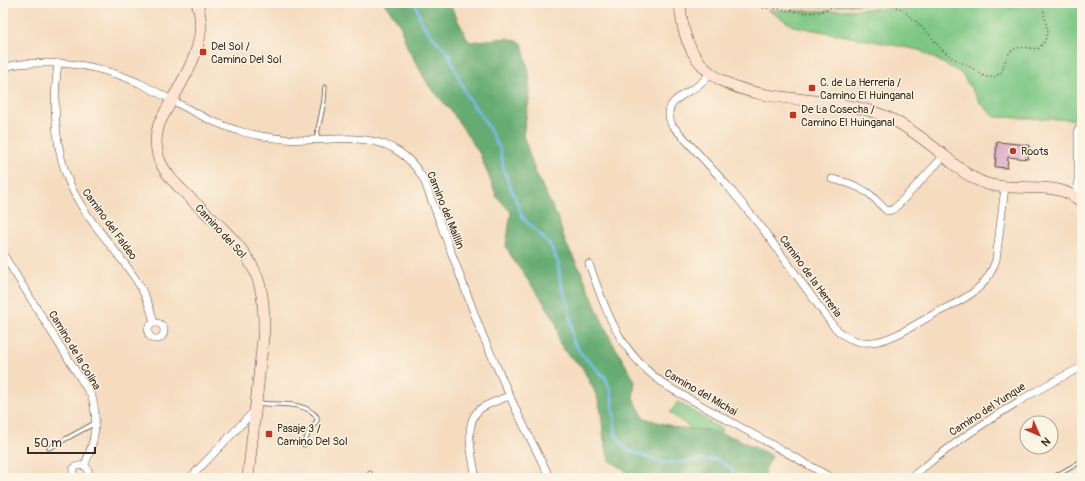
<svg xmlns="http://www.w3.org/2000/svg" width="1085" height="481" viewBox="0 0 1085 481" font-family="Pangolin,sans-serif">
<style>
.green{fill:#7dc784;stroke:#5c7851}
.forest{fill:#66ac72;stroke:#506b48}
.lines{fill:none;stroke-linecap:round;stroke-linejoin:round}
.stream{stroke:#7bbef1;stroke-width:2.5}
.building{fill:#dbabca}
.lane-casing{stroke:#574536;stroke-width:5}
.street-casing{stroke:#574536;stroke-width:8}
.secondary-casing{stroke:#574536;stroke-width:12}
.path{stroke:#574536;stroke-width:1.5;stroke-dasharray:1 3;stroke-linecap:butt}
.lane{stroke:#fff;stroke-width:3.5}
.street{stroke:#fff;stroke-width:7}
.secondary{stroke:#fde4d1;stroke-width:11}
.poi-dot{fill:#c8321e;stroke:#fcf5e5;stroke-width:1.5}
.labels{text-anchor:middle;stroke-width:3;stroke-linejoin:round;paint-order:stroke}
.poi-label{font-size:11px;fill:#3b2a1e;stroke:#fcf5e5;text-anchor:start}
.street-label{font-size:11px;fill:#3b2a1e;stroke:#fcf5e5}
</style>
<rect width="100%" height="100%" fill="#fcf5e5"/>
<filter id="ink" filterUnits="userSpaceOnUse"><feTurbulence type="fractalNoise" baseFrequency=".025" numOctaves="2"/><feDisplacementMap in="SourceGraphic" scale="8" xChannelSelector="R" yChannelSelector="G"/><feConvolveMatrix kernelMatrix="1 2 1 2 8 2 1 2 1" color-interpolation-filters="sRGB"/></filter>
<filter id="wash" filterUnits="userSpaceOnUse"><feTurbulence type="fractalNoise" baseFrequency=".012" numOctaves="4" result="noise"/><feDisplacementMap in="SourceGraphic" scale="16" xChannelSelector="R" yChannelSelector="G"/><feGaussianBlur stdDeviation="0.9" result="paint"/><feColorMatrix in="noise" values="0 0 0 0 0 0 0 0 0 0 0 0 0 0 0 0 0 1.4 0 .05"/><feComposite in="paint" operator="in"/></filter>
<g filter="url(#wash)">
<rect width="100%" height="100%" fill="#f5dcbf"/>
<!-- green -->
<g class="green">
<path d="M752,3H881L826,7L752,5Z"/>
<path d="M932,3H1051L1054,6L1059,3H1082V120L995,117L981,104L961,73L919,50L793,26L768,10L815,11L893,8Z"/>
<path d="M678,402L722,430L711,443L670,413Z"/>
</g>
<!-- forest -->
<path class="forest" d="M384,3H449L469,42L507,38L522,43L529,73L530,95L523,135L535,171L559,221L565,242L582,273L597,310L612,342L635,381L633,398L644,418L678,428L706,430L736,438L772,456L766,468L764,478H636L609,460L604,439L601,412L597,396L582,367L565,352L559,342L556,321L540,297L512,258L506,246L511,212L497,197L480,154L452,112L429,86L407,47L400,24Z"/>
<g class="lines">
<!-- stream -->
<path class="stream" d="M415,3L422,23L430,34L449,54L461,83L468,98L483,118L500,149L504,171L523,218L550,245L558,262L560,281L569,307L573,341L582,355L605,377L611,390L616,436L627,450L663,463L716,459L732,470L735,478"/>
</g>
<g id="blocks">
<!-- building -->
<path class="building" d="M997,142L1029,145L1028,159L1008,157L1007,168L995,167Z"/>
</g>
</g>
<g filter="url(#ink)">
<use href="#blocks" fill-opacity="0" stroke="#574536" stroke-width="1"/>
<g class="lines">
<!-- lane casing -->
<g class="lane-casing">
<g id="lane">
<path d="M316,139L324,101L325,87"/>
<path d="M258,403C277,406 304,400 317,417V421L309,431L304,445"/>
<path d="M49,448L95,423"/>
<path d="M370,473L371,478"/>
<path d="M1052,478L1082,461"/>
</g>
</g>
<!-- street casing -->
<g class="street-casing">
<g id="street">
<path d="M58,63C52,110 54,160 79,202C87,216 98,229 108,242C128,268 147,289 154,323"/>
<path d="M3,68C16,63 31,63 45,63C77,62 110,70 139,83C174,100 206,122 243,132C263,137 283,140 303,140C352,139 396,130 424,180L482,334L517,412L550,478"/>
<path d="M710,73C706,78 702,83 697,86C682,96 661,103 672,125L726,184L762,228L834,327C844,337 857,344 872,342C891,341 919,322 936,313C949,306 965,300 976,290C986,282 992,272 996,260L1005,187"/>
<path d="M832,179C845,182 857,185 868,193C875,198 880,205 887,211L892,210L898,205L944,156"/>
<path d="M1075,196L1078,186V130"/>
<path d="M3,254L92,397C99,421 95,443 84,466"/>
<path d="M589,264C609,318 620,355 670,388L832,478"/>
<circle cx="156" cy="331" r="8"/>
<path d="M76,478C62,462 99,461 85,478"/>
<path d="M190,478L255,410"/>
<path d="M476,478C473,459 462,423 480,409C488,403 500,400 509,396"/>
<path d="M910,478C963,435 1020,397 1082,367"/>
</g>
</g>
<!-- secondary casing -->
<g class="secondary-casing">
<g id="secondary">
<path d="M197,3C212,47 177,86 159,124C155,136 155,147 159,159C165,174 176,184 187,195C209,217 236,237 251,264C263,284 264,307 264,329L248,478"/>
<path d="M680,3C686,125 810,83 887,117C907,126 925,140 942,154C956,166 969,178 987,184C1017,193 1059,178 1082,203"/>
</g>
</g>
<!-- path -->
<path class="path" d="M757,3L762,8L780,9L806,13L820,12L839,4L847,3L861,7L889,5L902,9L927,32L940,48L952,58L969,66L985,77H994L1002,72C1009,47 1013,45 1038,49C1055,32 1043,23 1043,3"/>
<!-- lane -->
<use href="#lane" class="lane"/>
<!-- street -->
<use href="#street" class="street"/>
<!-- secondary -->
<use href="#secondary" class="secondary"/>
</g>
</g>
<!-- markers -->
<g class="poi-dot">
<rect x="199" y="48" width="8" height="8" rx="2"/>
<rect x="808" y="84" width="8" height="8" rx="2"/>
<rect x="789" y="111" width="8" height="8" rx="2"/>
<circle cx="1013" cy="151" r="4"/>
<rect x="265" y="430" width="8" height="8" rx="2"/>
</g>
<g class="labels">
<!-- poi labels -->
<g class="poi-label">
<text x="211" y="50">Del Sol /<tspan x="211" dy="13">Camino Del Sol</tspan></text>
<text x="820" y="86">C. de La Herreria /<tspan x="820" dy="13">Camino El Huinganal</tspan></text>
<text x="801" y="113">De La Cosecha /<tspan x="801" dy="13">Camino El Huinganal</tspan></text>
<text x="1021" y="155">Roots</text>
<text x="277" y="432">Pasaje 3 /<tspan x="277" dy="13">Camino Del Sol</tspan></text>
</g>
<!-- street labels -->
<g class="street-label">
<text transform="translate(446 210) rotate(68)" y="4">Camino del Maillin</text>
<text transform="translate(110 224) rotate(54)" y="4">Camino del Faldeo</text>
<text transform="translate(221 231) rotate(47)" y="4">Camino del Sol</text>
<text transform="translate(811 276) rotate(54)" y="4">Camino de la Herreria</text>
<text transform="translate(75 350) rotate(59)" y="4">Camino de la Colina</text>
<text transform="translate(701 392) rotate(30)" y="4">Camino del Michai</text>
<text transform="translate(987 409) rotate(-33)" y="4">Camino del Yunque</text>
</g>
</g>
<!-- margin -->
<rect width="1085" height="481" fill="none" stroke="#fcf5e5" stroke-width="16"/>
<!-- north arrow -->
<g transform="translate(1039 435) rotate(135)"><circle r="19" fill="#fcf5e5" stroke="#afa495"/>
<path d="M0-3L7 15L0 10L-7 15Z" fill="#c8321e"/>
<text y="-6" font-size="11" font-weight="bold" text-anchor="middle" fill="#3b2a1e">N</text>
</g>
<!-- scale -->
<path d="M28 447v6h67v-6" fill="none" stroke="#3b2a1e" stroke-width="2"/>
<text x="34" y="447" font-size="12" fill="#3b2a1e" stroke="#fcf5e5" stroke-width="3" paint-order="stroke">50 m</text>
</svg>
